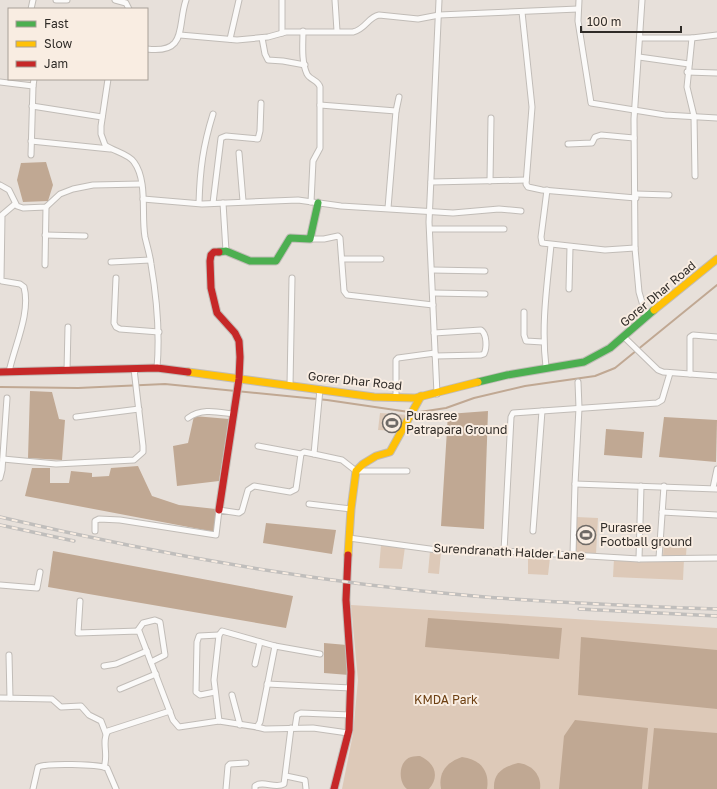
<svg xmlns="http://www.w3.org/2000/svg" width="717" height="789" viewBox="0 0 717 789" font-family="'Golos Text',sans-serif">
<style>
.green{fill:#ddc9b8}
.water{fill:#c0a893}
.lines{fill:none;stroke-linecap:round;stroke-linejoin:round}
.stream{stroke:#c0a893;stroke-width:2}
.street-casing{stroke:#c1bcb7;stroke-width:7}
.fast-casing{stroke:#c1bcb7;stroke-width:9}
.slow-casing{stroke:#c1bcb7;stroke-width:9}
.jam-casing{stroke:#c1bcb7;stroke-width:9}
.street{stroke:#fbfaf9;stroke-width:5}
.fast{stroke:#4caf50;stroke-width:7}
.slow{stroke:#ffc107;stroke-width:7}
.jam{stroke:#c62828;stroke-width:7}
.rail-casing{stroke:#c0bebc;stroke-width:3.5}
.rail{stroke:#f9ede2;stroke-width:2;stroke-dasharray:6;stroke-linecap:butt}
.labels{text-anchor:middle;stroke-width:4;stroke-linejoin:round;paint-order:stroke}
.street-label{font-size:12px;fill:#2f2b27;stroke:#f9ede2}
.poi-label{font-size:12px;fill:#2f2b27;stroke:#f9ede2;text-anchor:start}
.park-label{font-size:12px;fill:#6d4013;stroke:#f9ede2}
</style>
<rect width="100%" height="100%" fill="#e7e0da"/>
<!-- green -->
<g class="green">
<path d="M380,413L409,415L400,431L378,430Z"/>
<path d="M576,517L598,518L596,554L575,553Z"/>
<path d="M664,538L687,539L686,556H663Z"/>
<path d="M381,545L405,547L402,569L379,568Z"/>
<path d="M430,551L441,552L439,574L428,573Z"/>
<path d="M528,556L550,558L548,575L528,574Z"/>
<path d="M614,558L684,559L683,580L613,577Z"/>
<path d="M351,605L717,628V789H342L353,734L358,680Z"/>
</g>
<!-- water -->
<g class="water">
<path d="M46,162L53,185L48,201L23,202L17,180L21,163Z"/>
<path d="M30,391L52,392L59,419L65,420L62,460L28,458Z"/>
<path d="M488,411L484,529L441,526L448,414Z"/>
<path d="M194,416L229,419L219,481L177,486L173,446L188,443Z"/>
<path d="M664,417L717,420L716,462L659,457Z"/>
<path d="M606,429L644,432L642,458L604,455Z"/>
<path d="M138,466L152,496L179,505L216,509L215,532L25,496L32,468H50V483H69L71,471L92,473V477L109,476L111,468Z"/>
<path d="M266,523L336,530L332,554L263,543Z"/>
<path d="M53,551L293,596L286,628L48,587Z"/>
<path d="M428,618L562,628L559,659L425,647Z"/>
<path d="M581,637L717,650V709L578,695Z"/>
<path d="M324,643L347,645L349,675L324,673Z"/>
<path d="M575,720L648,728L642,789H559L564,736Z"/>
<path d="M654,728L717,733V789H648Z"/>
<path d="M420,756C435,763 440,776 429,789H407C398,782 398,761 411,757C414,756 418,756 420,756Z"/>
<path d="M462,757C480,759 490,771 487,789H441C438,772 447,762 462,757Z"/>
<path d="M518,763C531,764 542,775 540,789H494C493,773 503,767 518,763Z"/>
</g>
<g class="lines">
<!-- stream -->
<g class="stream">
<path d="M0,387L78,388L165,384L327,400L409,412"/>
<path d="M413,413L446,408L474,398L525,386L595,376L615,368L717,285"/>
</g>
<!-- street casing -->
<g class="street-casing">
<g id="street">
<path d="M56,0H67"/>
<path d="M115,0L126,3L129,9"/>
<path d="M335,0L337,31"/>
<path d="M579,0L578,21L591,103L665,115L717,118"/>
<path d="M642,0L634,119L635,248L639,292L646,316"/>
<path d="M31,9L33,0"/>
<path d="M522,12L532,107L526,184L528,187L542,190L636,198"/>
<path d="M303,31C303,44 301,61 307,74C310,80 318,80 320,87V148L313,161L311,202"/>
<path d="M282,33V0"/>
<path d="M180,35L237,40L268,37L286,32H353C366,29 368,17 379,15L418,19L439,15L578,9"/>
<path d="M262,38L265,54L268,60L283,61L305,65"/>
<path d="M640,38H692L717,35"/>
<path d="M692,38L687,87L694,116L695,176"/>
<path d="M230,39L239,0"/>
<path d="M147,49C188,54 177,26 186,0"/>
<path d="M639,57L689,64"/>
<path d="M687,72L717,73"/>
<path d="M108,79L101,126V134L105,145C113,151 129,154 134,162C148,181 141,215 145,237C147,246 150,255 151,264C157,299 160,333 157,368"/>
<path d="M0,82L33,86L31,155"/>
<path d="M33,86L34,79"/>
<path d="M320,105L396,111"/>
<path d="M32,106L102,117"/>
<path d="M31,141L110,149"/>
<path d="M568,144L592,143L595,137L601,135L634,138"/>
<path d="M239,153L243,201"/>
<path d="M490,181L491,118"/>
<path d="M431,182L526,180"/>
<path d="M0,185L9,190L17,206L23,208L46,207L60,194L73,189L93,185L141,184"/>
<path d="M547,190L541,237L542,243L605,250L635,248"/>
<path d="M636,194L669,195"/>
<path d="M143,199L202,204L298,200L341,206L453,213L499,209L521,211"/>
<path d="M199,203C200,169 203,146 213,114"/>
<path d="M213,203L221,138L226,136L258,139L260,131L261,103"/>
<path d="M223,203L226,251"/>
<path d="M388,208L396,111L399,97"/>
<path d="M430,229H504"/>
<path d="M45,235L85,236"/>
<path d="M310,239H324L338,236L340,238L344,291L347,295L433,305"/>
<path d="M342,259H381"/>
<path d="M111,262L150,260"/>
<path d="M45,265L46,207"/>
<path d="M432,270L485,271"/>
<path d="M116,278L114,323L116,327L120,329L159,332"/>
<path d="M569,289L570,247"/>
<path d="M433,293L485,294"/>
<path d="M524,312V335L526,341L543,342"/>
<path d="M434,333L481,330C487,334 487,348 484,354L481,355L435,356"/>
<path d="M624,337L658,370L663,372L717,376"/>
<path d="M546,367C541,326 547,286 551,245"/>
<path d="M67,371L68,327"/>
<path d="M9,372C14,347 31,313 24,287L20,284L2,281L1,279L2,215L15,204"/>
<path d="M690,374V337L693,335L717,337"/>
<path d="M290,385L292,278"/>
<path d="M320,389L314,454L342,460L356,471H407"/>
<path d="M437,394L429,222L439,0"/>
<path d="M396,397V360L398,358L435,353"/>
<path d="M76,417L139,409"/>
<path d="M188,418C202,408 217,412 233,414"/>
<path d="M258,446L301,454"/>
<path d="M3,459L56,464L134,460L143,452V446L134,369"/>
<path d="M0,478L2,470L7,398"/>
<path d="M575,484L717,489"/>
<path d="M713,488L717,469"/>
<path d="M309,504L351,509"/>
<path d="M662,512L717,515"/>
<path d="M95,531V521L99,519L120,520L216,535L219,510L239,513L242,511L248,490L254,486L290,492L296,489L301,454L304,452L314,454"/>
<path d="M533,531L542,411"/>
<path d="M349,538L437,550L504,551L639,559L717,558"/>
<path d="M504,551L511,417L513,413L657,403L662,400L670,373"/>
<path d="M573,555L575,484L579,408L578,382"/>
<path d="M659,558L664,486"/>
<path d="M639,559L641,486"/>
<path d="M0,585L37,588L40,572"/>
<path d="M80,601L78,633L139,631L173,720L179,727L219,721L257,727L260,722L275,646"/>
<path d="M138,630L143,623L155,620L160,622L165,655L151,662"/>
<path d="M9,655L10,698"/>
<path d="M255,664L260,642"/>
<path d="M104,666L116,664L147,651"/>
<path d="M267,684L351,688"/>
<path d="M120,689L156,674"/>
<path d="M215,692L200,695L196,692L197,642L199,636L219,635"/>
<path d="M232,695L240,725"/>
<path d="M0,698L52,699L61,707L81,706L89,715L101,721L106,734"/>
<path d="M219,721L214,680L219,635L222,631L275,646L320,654"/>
<path d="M257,727L265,729L313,728L348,733"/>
<path d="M295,728L297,715L301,713L350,715"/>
<path d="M104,767C109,755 101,741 108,731L170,711"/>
<path d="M286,776L305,780L306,789"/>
<path d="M33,789L38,767C47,763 97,764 107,768L116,789"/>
<path d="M226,789L228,766L230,764L246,763"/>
<path d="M255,789V786C263,780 275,789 284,784L291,728"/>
</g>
</g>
<!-- fast casing -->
<g class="fast-casing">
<g id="fast">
<path d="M219,252L226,251L250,261H276L290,238L310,239L318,203"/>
<path d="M478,382L507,375L584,362L610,348L654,310"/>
</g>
</g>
<!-- slow casing -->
<g class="slow-casing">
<g id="slow">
<path d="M654,310L717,259"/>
<path d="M188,372L374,397L415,398L478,382"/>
<path d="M348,555L351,509L356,471L363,464L376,456L390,452L421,396"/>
</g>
</g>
<!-- jam casing -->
<g class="jam-casing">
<g id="jam">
<path d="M0,372L157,368L188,372"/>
<path d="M219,510L239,379L240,357L239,341L235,333L217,313L211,288L210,261L211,255L214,252H219"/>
<path d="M334,789L349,730L351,672L346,600L348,555"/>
</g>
</g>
<!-- street -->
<use href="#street" class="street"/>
<!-- fast -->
<use href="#fast" class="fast"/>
<!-- slow -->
<use href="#slow" class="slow"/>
<!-- jam -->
<use href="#jam" class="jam"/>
<!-- rail casing -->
<g class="rail-casing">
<g id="rail">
<path d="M0,517C156,554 314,582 474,596C555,603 636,606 717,609"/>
<path d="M0,525L74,541"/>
<path d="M579,609L717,616"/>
</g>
</g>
<!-- rail -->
<use href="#rail" class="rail"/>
</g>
<!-- icons -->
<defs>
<g id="stadium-ring" transform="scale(1)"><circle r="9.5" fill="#f9ede2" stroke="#6f6a66" stroke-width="1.5"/><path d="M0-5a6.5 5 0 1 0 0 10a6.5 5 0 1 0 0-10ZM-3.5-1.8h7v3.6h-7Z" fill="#6f6a66"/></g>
</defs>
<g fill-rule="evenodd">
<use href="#stadium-ring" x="392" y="423"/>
<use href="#stadium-ring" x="586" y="535"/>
</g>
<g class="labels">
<!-- street labels -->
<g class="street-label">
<text transform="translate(658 294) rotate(-40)" y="4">Gorer Dhar Road</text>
<text transform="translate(355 381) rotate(6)" y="4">Gorer Dhar Road</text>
<text transform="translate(509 552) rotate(3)" y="4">Surendranath Halder Lane</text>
</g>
<!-- poi labels -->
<g class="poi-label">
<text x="406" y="420">Purasree<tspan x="406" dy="14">Patrapara Ground</tspan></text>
<text x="600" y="532">Purasree<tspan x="600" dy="14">Football ground</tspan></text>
</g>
<!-- park labels -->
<g class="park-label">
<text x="446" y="704">KMDA Park</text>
</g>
</g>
<!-- legend -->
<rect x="8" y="8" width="140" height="72" fill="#f9ede2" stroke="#a89f97"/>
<rect x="16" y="21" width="20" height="6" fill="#4caf50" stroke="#a89f97"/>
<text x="44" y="28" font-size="12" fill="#2f2b27">Fast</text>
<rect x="16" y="41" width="20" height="6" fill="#ffc107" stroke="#a89f97"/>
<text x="44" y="48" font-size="12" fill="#2f2b27">Slow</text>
<rect x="16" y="61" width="20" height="6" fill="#c62828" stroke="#a89f97"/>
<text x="44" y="68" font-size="12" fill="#2f2b27">Jam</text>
<!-- scale -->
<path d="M581 26v6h100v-6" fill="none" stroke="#2f2b27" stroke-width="2"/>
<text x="587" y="26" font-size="12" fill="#2f2b27" stroke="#f9ede2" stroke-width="3" paint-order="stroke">100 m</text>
</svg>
